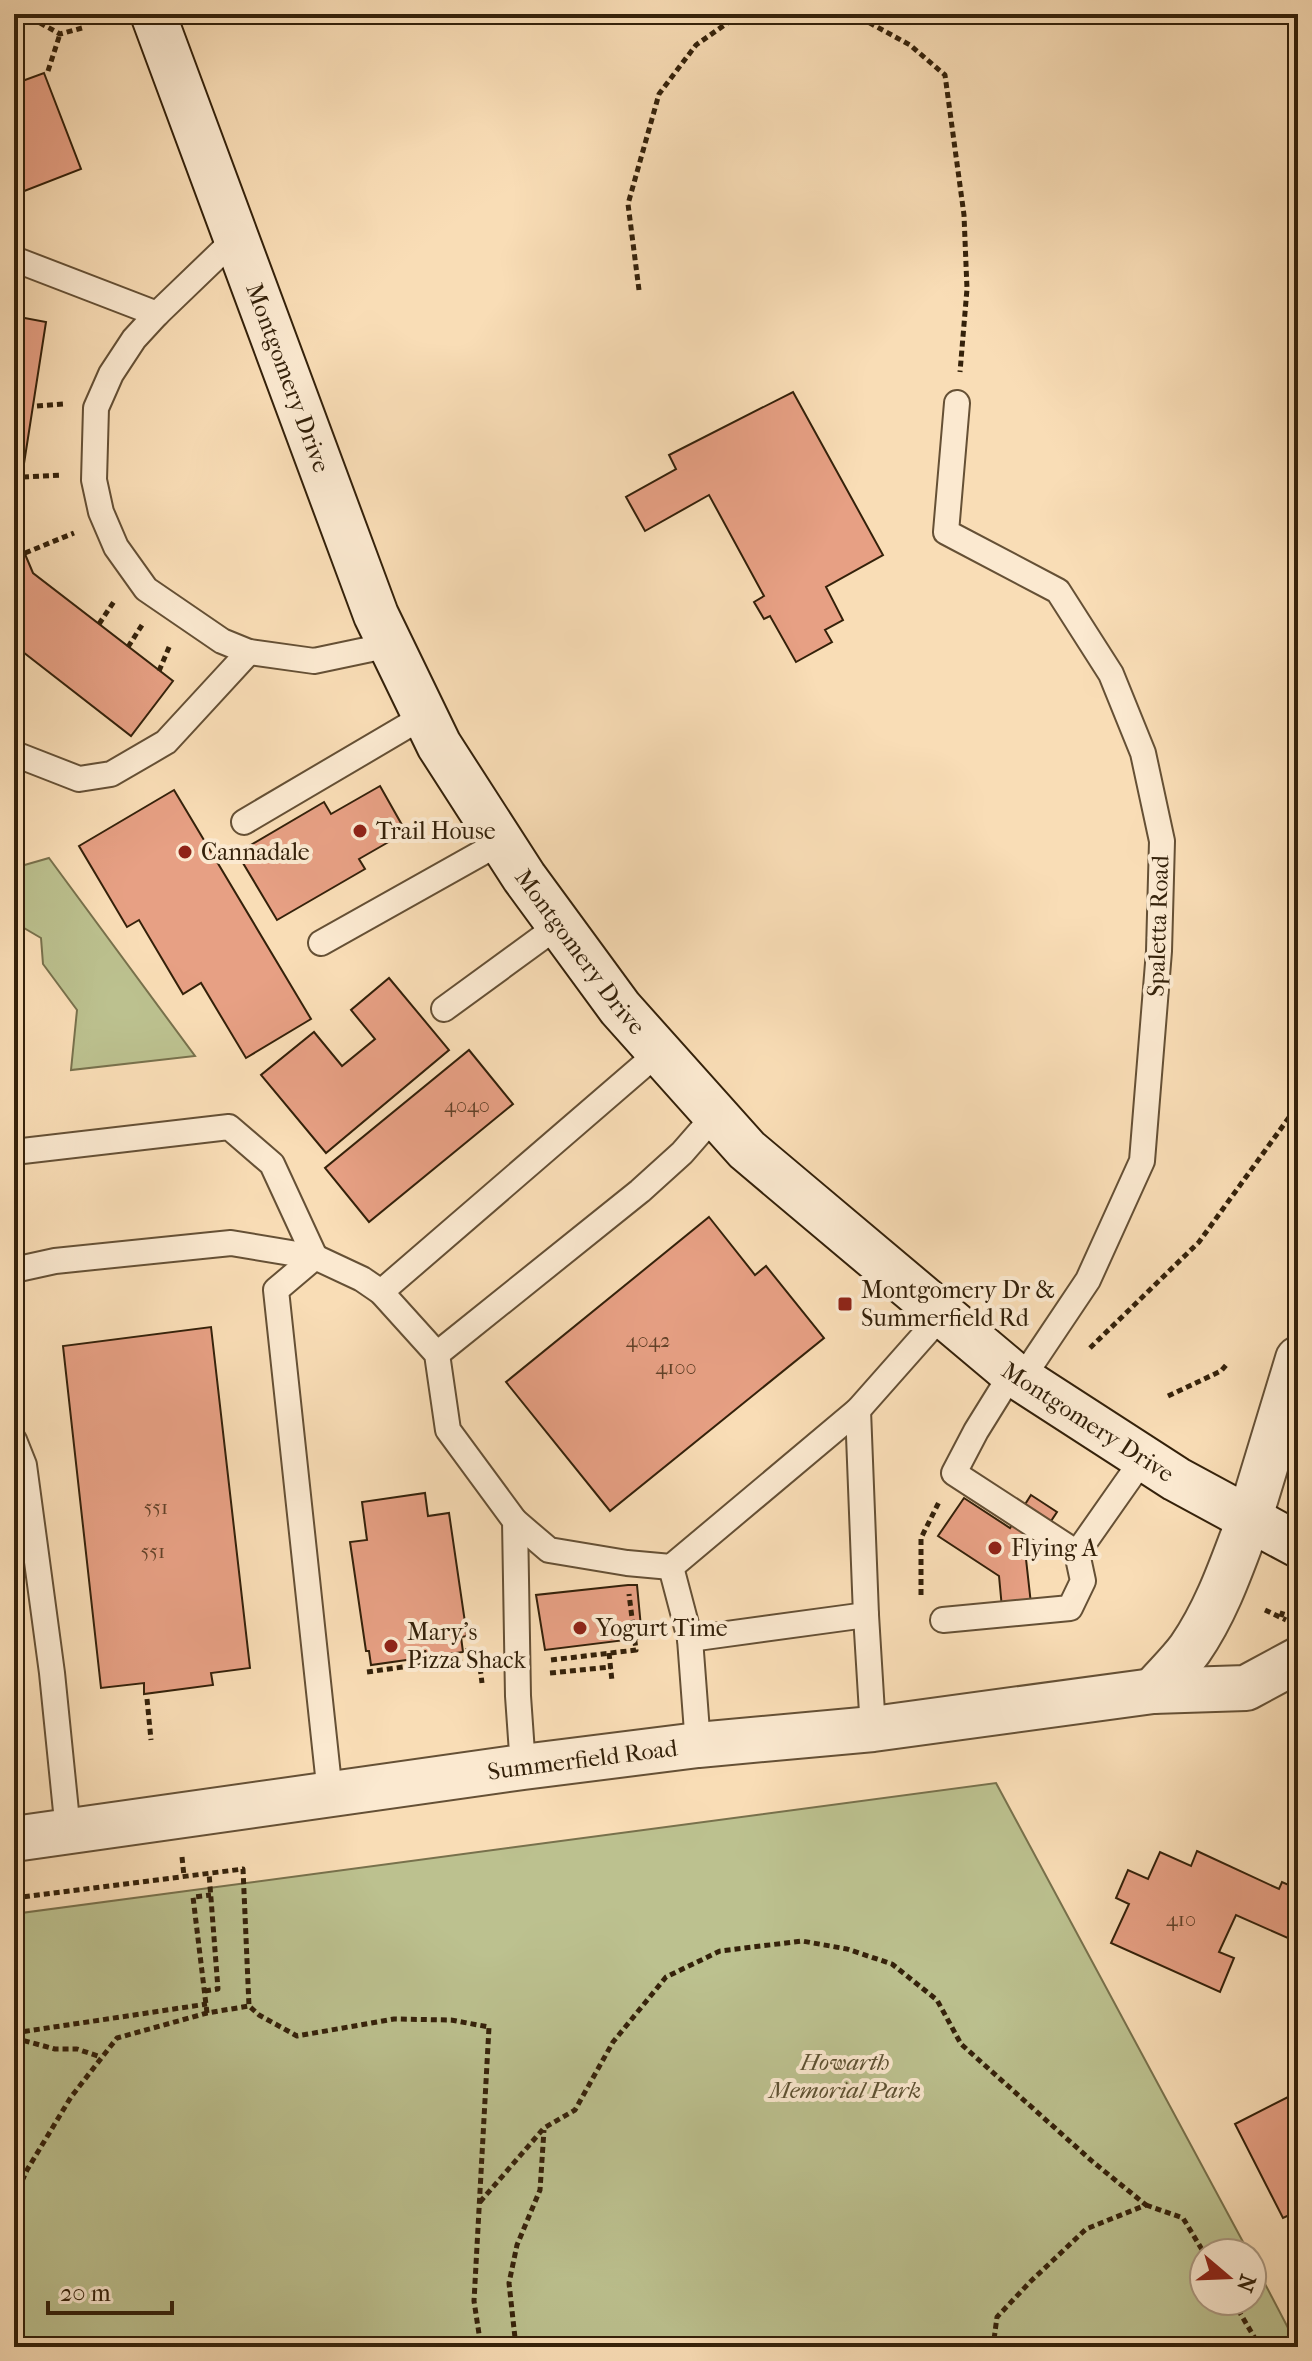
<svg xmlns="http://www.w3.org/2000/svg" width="1312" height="2361" viewBox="0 0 1312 2361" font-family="'IM FELL French Canon',serif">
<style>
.green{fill:#bcc18f;stroke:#78714c;stroke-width:2}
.building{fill:#e7a084;stroke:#34210a;stroke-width:2}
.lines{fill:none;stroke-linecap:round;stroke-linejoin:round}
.service-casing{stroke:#655035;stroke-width:28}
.minor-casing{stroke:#655035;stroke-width:48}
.tertiary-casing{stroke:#655035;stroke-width:48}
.secondary-casing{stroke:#34210a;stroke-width:48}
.path{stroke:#34210a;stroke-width:5;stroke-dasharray:6 4;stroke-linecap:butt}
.service{stroke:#fbe9d0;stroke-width:24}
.minor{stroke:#fbe9d0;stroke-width:44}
.tertiary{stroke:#fbe9d0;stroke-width:44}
.secondary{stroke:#fbe9d0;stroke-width:44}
.poi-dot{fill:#8f2418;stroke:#fbe9d0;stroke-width:3}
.labels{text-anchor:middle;stroke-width:8;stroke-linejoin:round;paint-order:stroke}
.number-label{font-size:20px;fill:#614128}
.street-label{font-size:24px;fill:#34210a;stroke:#fbe9d0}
.poi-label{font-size:24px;fill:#34210a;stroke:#fbe9d0;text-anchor:start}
.park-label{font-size:24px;font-style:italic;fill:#5d5132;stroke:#fbe9d0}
</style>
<rect width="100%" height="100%" fill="#f9ddb6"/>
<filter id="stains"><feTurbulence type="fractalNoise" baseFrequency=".0025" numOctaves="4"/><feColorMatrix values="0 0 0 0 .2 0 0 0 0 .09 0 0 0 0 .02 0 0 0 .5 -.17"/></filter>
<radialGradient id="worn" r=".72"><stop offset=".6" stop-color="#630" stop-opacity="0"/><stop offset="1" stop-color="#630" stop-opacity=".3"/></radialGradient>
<!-- green -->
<g class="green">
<path d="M49,858L195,1056L71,1070L77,1010L43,964L41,938L24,928L14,917V868Z"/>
<path d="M996,1783L1249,2253H1204V2301H1252V2259L1298,2347H14V1914Z"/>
</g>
<!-- building -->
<g class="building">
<path d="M44,73L81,169L14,195V84Z"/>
<path d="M14,316L46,322L14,528L33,573L173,681L131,736L14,645Z"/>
<path d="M793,392L883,555L826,587L843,620L825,630L832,642L796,662L770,616L764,619L754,602L764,596L709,495L645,531L626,497L676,469L669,455Z"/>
<path d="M380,786L406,832L359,859L365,869L277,920L237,853L324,802L331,814Z"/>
<path d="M174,790L311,1019L246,1058L201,983L183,994L139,920L127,927L79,846Z"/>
<path d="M389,978L449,1050L326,1153L261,1075L314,1032L342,1066L375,1039L351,1010Z"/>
<path d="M469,1050L513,1104L369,1222L325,1168Z"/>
<path d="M709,1217L755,1275L766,1266L824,1338L610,1511L506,1382Z"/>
<path d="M211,1327L250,1668L211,1673L213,1685L144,1694V1683L101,1688L63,1346Z"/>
<path d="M425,1493L428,1516L449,1513L467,1636L461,1637L463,1652L371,1665L369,1651H366L350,1542L367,1540L362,1502Z"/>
<path d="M1031,1495L1057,1512L1026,1559L1031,1604L1002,1608L999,1576L938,1536L964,1498L1010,1528Z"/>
<path d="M628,1585H637L642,1638L545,1650L536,1595Z"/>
<path d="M1197,1851L1279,1889L1282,1882L1298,1889V1918L1290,1939L1236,1915L1219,1952L1234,1958L1220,1992L1111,1943L1129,1904L1116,1898L1128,1870L1148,1879L1160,1852L1191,1866Z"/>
<path d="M1298,2092V2211L1283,2218L1235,2124Z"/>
</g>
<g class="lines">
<!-- service casing -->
<g class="service-casing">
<g id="service">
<path d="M236,238L157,314L134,339L111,374L96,408L94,480L101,512L116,547L146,589L222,641L249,652L314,661L390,645"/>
<path d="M14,259L157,314"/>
<path d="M957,403L946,532L1058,591L1111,674L1143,753L1162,841L1159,951L1142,1161L1088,1280L1021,1380"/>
<path d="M14,756H20L79,779L111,774L166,742L249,652"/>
<path d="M244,822L424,716"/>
<path d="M321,943L501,842"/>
<path d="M444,1009L559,925"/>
<path d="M14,1152L229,1127L272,1164L315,1257L276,1290L330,1794"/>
<path d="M14,1270L55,1261L231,1243L315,1257L362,1279L381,1292L437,1354L448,1430L515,1521L518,1696L523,1767"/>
<path d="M381,1292L659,1052"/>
<path d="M437,1354L640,1191L682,1153L716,1114"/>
<path d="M14,1440L24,1465L52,1673L68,1831"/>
<path d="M515,1521L549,1550L627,1563L671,1567L858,1410L942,1315"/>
<path d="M1077,1553L1143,1459"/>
<path d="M671,1567L690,1639L698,1745"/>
<path d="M866,1615L873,1729"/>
<path d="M943,1620L1070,1608L1083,1581L1077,1553L954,1473L976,1431L1012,1373"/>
<path d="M690,1639L866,1615L858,1410"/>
</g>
</g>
<!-- minor casing -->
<g class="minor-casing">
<path id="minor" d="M1249,1520L1298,1359"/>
</g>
<!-- tertiary casing -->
<g class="tertiary-casing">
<g id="tertiary">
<path d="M1153,1691C1165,1677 1179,1664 1190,1649C1217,1610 1232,1565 1249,1520"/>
<path id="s1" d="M14,1839L523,1767L698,1745L873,1729L1153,1691L1246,1688L1298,1660"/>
</g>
</g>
<!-- secondary casing -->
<g class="secondary-casing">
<g id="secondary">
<path id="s2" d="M153,14L376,615L439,745L524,877L620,1008L747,1150L1012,1373L1176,1479L1298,1545"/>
</g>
</g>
<!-- path -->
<g class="path">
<path d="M830,14L868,22L910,45L945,75L964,215L967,289L960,372"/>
<path d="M31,18L60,34L82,28"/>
<path d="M48,71L60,34"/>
<path d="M639,290L628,204L659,94L696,45L740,14"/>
<path d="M37,406L64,404"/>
<path d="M23,477L62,475"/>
<path d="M25,553L74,533"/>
<path d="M99,624L115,600"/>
<path d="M128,647L142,625"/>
<path d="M159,671L170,645"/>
<path d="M1090,1348L1199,1242L1298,1105"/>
<path d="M1168,1396L1221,1371L1228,1363"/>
<path d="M921,1595V1538L939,1502"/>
<path d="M1265,1610L1286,1620"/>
<path d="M1281,1617L1284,1608"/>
<path d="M609,1653L612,1681"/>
<path d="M468,1658L479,1659L482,1683"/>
<path d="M551,1660L636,1650L629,1594"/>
<path d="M367,1672L468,1658V1648"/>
<path d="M550,1673L611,1667"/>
<path d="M147,1699L151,1740"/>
<path d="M182,1857L184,1876"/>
<path d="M14,1898L243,1869L249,2006"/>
<path d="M205,1991L218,1989L209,1873"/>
<path d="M207,2013L193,1897L211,1895"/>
<path d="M14,2033L207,2004"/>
<path d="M14,2038L55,2049H77L101,2057"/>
<path d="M14,2199L27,2170L71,2097L117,2038L207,2013L249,2006L259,2015L297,2036L394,2019L451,2020L489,2027L474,2301L481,2347"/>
<path d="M480,2202L544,2128L575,2110L613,2042L666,1977L720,1951L802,1941L847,1949L892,1964L937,2000L961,2044L1093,2162L1146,2205L1086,2229L1030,2282L997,2317L993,2347"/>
<path d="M1146,2205L1183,2218L1204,2253"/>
<path d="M1233,2301L1260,2347"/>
<path d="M516,2347L509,2283L517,2245L540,2190L544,2130"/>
</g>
<!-- service -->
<use href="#service" class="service"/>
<!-- minor -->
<use href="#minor" class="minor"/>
<!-- tertiary -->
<use href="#tertiary" class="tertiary"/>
<!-- secondary -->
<use href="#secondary" class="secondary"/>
</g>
<!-- markers -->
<g class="poi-dot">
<circle cx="360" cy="831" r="8"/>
<circle cx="185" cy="852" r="8"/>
<rect x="837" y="1296" width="16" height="16" rx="4"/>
<circle cx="995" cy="1548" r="8"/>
<circle cx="580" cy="1628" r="8"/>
<circle cx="391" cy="1646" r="8"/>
</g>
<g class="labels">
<!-- number labels -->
<g class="number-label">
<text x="467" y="1112">4040</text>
<text x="648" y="1347">4042</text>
<text x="676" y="1374">4100</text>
<text x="156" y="1514">551</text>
<text x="153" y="1558">551</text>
<text x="1181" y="1926">410</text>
</g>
<!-- street labels -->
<g class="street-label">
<text dy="8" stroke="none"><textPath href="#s2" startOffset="388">Montgomery Drive</textPath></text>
<text transform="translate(1158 926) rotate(-88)" y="8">Spaletta Road</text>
<text dy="8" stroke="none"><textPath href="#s2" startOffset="1036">Montgomery Drive</textPath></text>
<text dy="8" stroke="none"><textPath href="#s2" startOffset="1732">Montgomery Drive</textPath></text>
<text dy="8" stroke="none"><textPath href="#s1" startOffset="574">Summerfield Road</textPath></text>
</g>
<!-- poi labels -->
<g class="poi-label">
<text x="376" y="839">Trail House</text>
<text x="201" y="860">Cannadale</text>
<text x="861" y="1298">Montgomery Dr &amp;<tspan x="861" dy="28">Summerfield Rd</tspan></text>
<text x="1011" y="1556">Flying A</text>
<text x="596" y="1636">Yogurt Time</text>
<text x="407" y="1640">Mary's<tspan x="407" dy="28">Pizza Shack</tspan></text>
</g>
<!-- park labels -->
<g class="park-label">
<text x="845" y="2070">Howarth<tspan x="845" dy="28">Memorial Park</tspan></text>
</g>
</g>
<!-- margin -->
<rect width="1312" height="2361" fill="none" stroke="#f9ddb6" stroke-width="48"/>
<rect x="16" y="16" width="1280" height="2329" fill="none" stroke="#34210a" stroke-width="4"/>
<rect x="24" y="24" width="1264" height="2313" fill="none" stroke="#34210a" stroke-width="2"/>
<!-- north arrow -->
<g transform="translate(1228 2277) rotate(109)"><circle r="38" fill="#fbe9d0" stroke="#ab9981" stroke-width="2"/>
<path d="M0-6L14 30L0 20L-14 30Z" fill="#8f2418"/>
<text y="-12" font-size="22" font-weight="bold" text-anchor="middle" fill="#34210a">N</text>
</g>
<!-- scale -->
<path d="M48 2301v12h124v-12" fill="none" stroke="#34210a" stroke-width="4"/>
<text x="60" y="2301" font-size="24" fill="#34210a" stroke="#fbe9d0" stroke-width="6" paint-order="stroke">20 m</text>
<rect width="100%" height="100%" filter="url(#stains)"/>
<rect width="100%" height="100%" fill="url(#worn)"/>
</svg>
